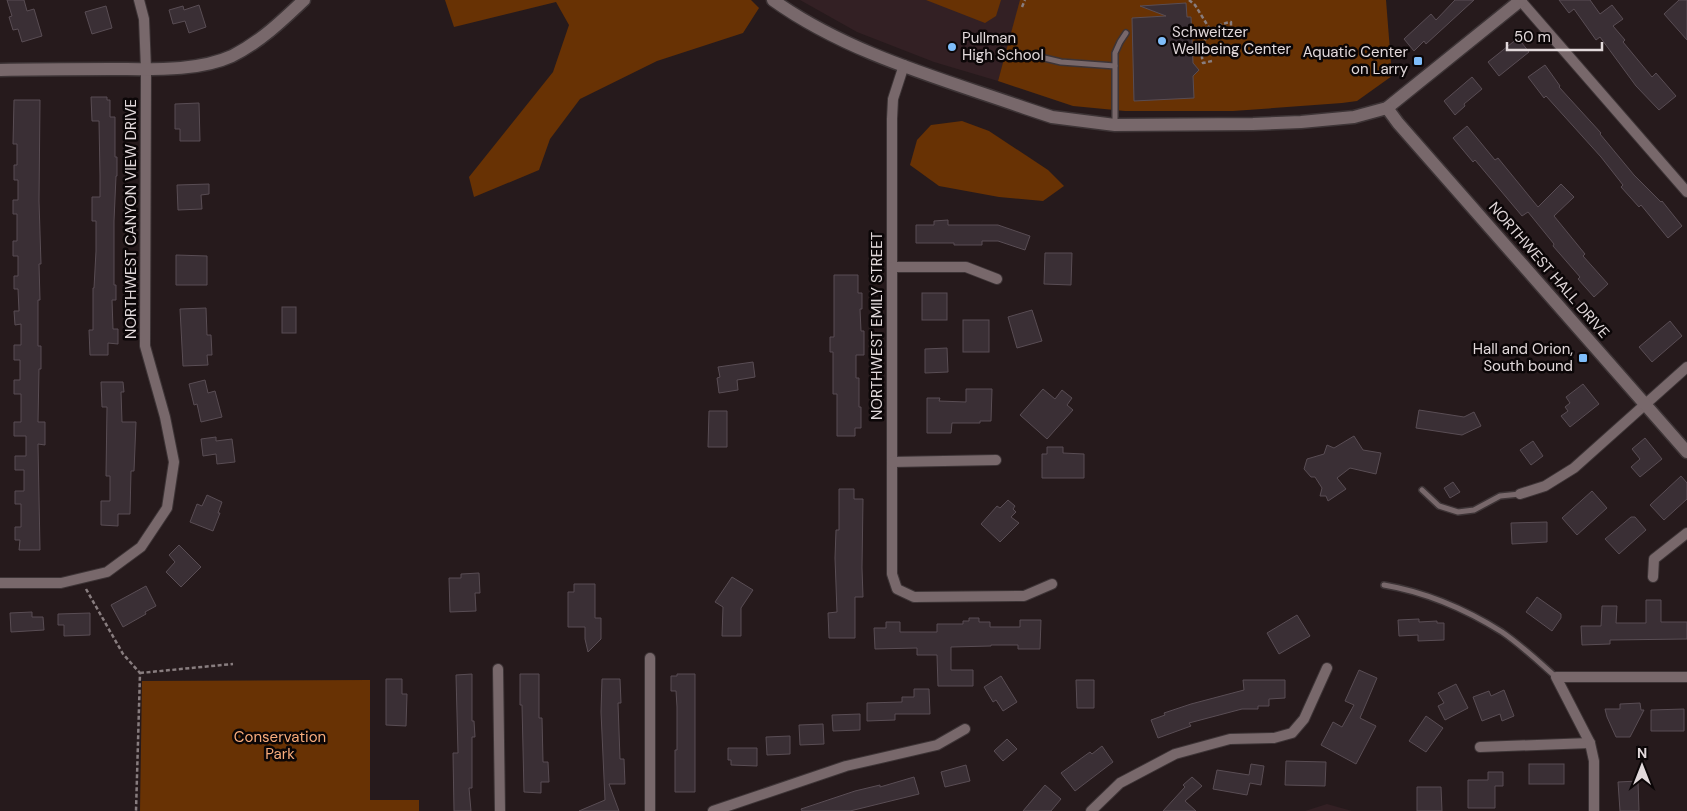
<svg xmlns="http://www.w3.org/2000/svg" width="1687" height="811" viewBox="0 0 1687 811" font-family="'DM Sans',sans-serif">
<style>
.built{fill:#332024}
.green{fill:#683204}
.building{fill:#3a2f35;stroke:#594d54}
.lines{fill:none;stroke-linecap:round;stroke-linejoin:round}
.service-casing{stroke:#3d3436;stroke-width:8}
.minor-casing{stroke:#3d3436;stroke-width:12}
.tertiary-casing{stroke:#3d3436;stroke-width:15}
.path{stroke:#887d7f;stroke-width:2.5;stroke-dasharray:4 2.5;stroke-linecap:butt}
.service{stroke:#78686b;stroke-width:5}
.minor{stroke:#78686b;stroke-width:10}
.tertiary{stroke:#78686b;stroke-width:12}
.poi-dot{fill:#7fbdfa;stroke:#0b0607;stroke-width:2}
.labels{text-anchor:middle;stroke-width:5;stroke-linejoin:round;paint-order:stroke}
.poi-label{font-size:15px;fill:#e2d9db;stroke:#0b0607;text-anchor:start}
.street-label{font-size:15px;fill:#e2d9db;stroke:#0b0607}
.park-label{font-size:15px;fill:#f8ac7c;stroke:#0b0607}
</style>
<rect width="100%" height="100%" fill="#261a1c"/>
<!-- built -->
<g class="built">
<path d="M800,0H1021L998,81L934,62L857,32Z"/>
<path d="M1327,804L1352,811H1305Z"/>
</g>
<!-- green -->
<g class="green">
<path d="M445,0H751L759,8L743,33L657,61L580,99L550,139L539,170L474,197L469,177L553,72L569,25L556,2L454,27Z"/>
<path d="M926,0H1001L996,16L985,23Z"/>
<path d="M1020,0H1386L1392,76L1357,101L1342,103L1233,111H1125L1073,106L998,81Z"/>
<path d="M962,121L989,131L1048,170L1064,186L1043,201L999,197L939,186L910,165L917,140L931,125Z"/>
<path d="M370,680V800H419V811H140L142,681Z"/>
</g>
<!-- building -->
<g class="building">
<path d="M7,0H24L27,11L34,9L42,36L22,42L18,29L13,30L9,17L12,16Z"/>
<path d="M1455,0H1474L1426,44L1424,41L1414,51L1404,39L1431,14L1436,20Z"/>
<path d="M1559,0H1590L1600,14L1612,5L1623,19L1613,26L1625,40L1623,42L1652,77L1656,73L1676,96L1659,110L1636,86L1600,37L1596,40L1574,9L1569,13Z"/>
<path d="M1679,0H1687V40L1664,14Z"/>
<path d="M1186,3L1187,17H1191L1193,63L1199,70L1193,76L1194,98L1134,101L1132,18L1166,16L1140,6Z"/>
<path d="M199,5L206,27L189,33L185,21L173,24L169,10L183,6L184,10Z"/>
<path d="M106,6L112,28L92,34L85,12Z"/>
<path d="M1518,38L1529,52L1499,76L1488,62Z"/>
<path d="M1545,65L1560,86L1559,87L1601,133L1600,134L1634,175L1661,202L1662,201L1682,226L1668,238L1641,205L1639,207L1621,187L1623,185L1601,157L1546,96L1544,98L1528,77Z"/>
<path d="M1472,77L1482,89L1464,104L1465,106L1455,115L1444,101Z"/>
<path d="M91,97H107V100H110V117H115V157H117V176H116L114,221V285H116V300H112L113,329H118V344L108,343V355H90L89,330H93V288H94L96,251V221H92V197H100V176L99,121H92Z"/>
<path d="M14,100H40L39,201L41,264H39L40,300H38V346H41V369H39L38,422H45V445L38,444L40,550H19L20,540H15V527H21V504H15V491H24V470H15V456H26V436H14V422H21V394H14V380H20V360H14V345H21V324L15,325L14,311H19L18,289H14V276H18V256H13V241H17V214H13V200H18V180H14V165H17V144H13Z"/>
<path d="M199,103L200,141H180V129H175V104Z"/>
<path d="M1467,126L1495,160L1498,158L1538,207L1561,184L1574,197L1554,216L1585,254L1583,256L1608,284L1594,297L1578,279L1580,277L1553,246L1554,244L1528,212L1522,216L1475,160L1473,162L1453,138Z"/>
<path d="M209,184V194L201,195L202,209L178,210L177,185Z"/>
<path d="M948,220V225H998L1030,236L1025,250L998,241H982V245H954V243H916V225H934V221Z"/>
<path d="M1045,253H1072L1071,285L1044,284Z"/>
<path d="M176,255L207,256V285H176Z"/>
<path d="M834,275H858V293H862V309H860L861,331H864V355H856V378H859V407H861V428H855V436H837V394H833V352H830V337H834Z"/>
<rect x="922" y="293" width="25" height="27"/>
<rect x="282" y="307" width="14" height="26"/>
<path d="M206,308L207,335H211L212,355H207L208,365L183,366L180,309Z"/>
<path d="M1032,310L1042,341L1017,348L1008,317Z"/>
<rect x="963" y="320" width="26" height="32"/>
<path d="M1670,321L1682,336L1652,362L1639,347Z"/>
<path d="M947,348L948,372L925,373V349Z"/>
<path d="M753,362L755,377L737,380L738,390L719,393L717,378L720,377L718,367Z"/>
<path d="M205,380L208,393L215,391L222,417L201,422L197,404L194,405L189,384Z"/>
<path d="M101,382H123L124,392H121L122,422H136L134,471H131L130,514H118V526L101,525V501H110V476H106L107,407H102Z"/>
<path d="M1583,384L1599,404L1570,427L1561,416L1568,411L1565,407L1570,403L1566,397Z"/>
<path d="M966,389H992L991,421H980V423H952L951,433H927V398H940L939,401L966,402Z"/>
<path d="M1043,389L1055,399L1062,390L1072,398L1067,405L1073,410L1047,439L1020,415Z"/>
<path d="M1419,410L1464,417L1474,412L1481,426L1462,435L1416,428Z"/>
<path d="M709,411H727V447H708Z"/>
<path d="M1354,436L1363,450L1381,453L1376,474L1350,468L1337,478L1346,489L1328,501L1326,496H1320L1322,488L1315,477H1311L1304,469L1307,459L1324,454L1327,445L1334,448Z"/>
<path d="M216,437V441L232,439L235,462L217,464L216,454L203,456L201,439Z"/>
<path d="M1645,438L1662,459L1640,477L1631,467L1640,459L1632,449Z"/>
<path d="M1533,441L1543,456L1531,465L1520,450Z"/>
<path d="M1047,447H1063V453L1084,454V478H1042V454H1047Z"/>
<path d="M1681,476L1687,483V499L1664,520L1650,505Z"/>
<path d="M1453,482L1460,492L1450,498L1444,488Z"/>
<path d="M839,489H854V499H863L862,568L863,597H855V638H829L828,613L837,612L835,558L836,530H839Z"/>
<path d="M1592,491L1607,508L1577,535L1562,518Z"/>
<path d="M207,495L222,502L218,513H220L213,531L190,522L197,504L202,506Z"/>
<path d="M1008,500L1015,506L1013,509L1016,512L1011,517L1019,523L1000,542L981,524L997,506L1000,508Z"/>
<path d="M1631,517H1635L1646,530L1619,554L1605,539Z"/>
<path d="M1547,522V542L1512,544L1511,523Z"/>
<path d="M179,545L201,567L181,587L166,572L175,562L169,555Z"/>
<path d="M479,573L480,593H475L476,611L450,612L449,578H461V574Z"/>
<path d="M732,577L753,590L741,608V636H722L723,607L715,602Z"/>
<path d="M574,584H595V618H601V639L588,652L585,639V627H568V592H574Z"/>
<path d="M146,586L156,606L145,612L146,614L123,627L111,605Z"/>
<path d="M1537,597L1561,614V618L1552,631L1526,612Z"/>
<path d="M1646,600H1661V622H1687V639L1610,640V644L1582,645L1581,626H1601L1602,606H1617L1616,623H1646Z"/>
<path d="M32,612V617H43L44,630L11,632L10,613Z"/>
<path d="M90,613V635L64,636V625H58V614Z"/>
<path d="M1297,615L1310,636L1279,654L1267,633Z"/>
<path d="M969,618H979V622H990V627H1020V620H1041L1040,649H1018V645H991V646L951,647V670H973V686H938L937,655H917V648L875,649L874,628H886V622H900V632H937V624H963V621H969Z"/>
<path d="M1419,619V622L1437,621V623H1444V640L1418,641V635L1399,636L1398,620Z"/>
<path d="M1359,670L1377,678L1360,718L1376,726L1356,764L1321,745L1333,722L1342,727L1354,705L1345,701Z"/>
<path d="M472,674V721H474L475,737H472V788H469L471,811H454L453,753H458L456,675Z"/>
<path d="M520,674H539V718H542L543,762H548L549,782H541V793L524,792L522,705H520Z"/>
<path d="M677,674H695V792H675V750H677V707L676,691H671V676H677Z"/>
<path d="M1001,676L1017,702L1003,711L996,700L993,702L984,687Z"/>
<path d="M386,679H402V694H407L406,726L386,725Z"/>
<path d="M602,679H620L621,703H618L620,759H624L625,784H609L619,811H579L605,800L601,712Z"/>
<path d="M1076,680H1094V708H1077Z"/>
<path d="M1243,680H1285V698L1269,699V706H1258V709H1242L1189,723L1191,726L1158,738L1151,720L1165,715L1164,713L1191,704L1244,690Z"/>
<path d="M1456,684L1468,708L1445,720L1438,706L1444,703L1438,693Z"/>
<path d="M914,689H929L930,714H895V720L867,721V703L902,702V697H914Z"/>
<path d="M1504,690L1514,716L1502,721L1500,714L1482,721L1473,697L1489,691L1491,696Z"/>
<path d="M1640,703L1641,710H1644L1630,737H1616L1607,717L1605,709H1620V704Z"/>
<path d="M1684,709V731H1651V710Z"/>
<path d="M860,714V730L833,731L832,715Z"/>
<path d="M1426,716L1443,728L1426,752L1409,741Z"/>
<path d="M823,724L824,744L800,745L799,725Z"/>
<path d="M790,736V754L767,755L766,737Z"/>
<path d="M1007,739L1017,749L1003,761L994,751Z"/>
<path d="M1102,746L1113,762L1075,791L1061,773L1090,752L1092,754Z"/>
<path d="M728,748H757V766L731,765V760H728Z"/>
<path d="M1286,761L1326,762L1325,786L1285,785Z"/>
<path d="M1251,764L1264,766L1261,785L1250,783L1247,795L1213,789L1217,770L1249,775Z"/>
<rect x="1529" y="764" width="35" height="20"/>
<path d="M966,765L970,781L945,787L941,772Z"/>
<path d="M1488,772H1503V786H1495V808H1468V780H1488Z"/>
<path d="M914,777L919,794L850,811H802L801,809L855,791L880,785V787Z"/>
<path d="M1192,777L1202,786L1185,801L1196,811H1163L1185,787L1183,785Z"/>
<path d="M1638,781L1639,811H1620L1618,782Z"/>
<path d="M1045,785L1061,799L1051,811H1023Z"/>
<path d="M1417,787H1441L1442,811H1417Z"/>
</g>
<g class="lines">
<!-- service casing -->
<g class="service-casing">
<g id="service">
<path d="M1036,56L1061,62L1115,66"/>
<path d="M1115,125V53L1120,42L1126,33"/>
<path d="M1422,490L1439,506L1458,512L1474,510L1500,496L1520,494"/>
<path d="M1384,585C1425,592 1467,610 1502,632C1521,645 1539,662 1556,677"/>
</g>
</g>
<!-- minor casing -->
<g class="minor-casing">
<g id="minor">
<path d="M1520,0L1687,192"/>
<path d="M904,65L893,99L892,119V574L897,589L914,597L1024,596L1052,584"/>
<path d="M892,267H966L997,279"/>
<path d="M892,462L996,460"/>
<path d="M1520,494L1545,486L1574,468L1687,367"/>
<path d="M1653,577L1654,559L1687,533"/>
<path d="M0,583H61L107,572L141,547L167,508L174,462L165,417L145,346L146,69L144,19L139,0"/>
<path d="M498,669L500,811"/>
<path d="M1480,747L1590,743"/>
<path d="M650,811V658"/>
<path d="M713,811L846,766L937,745L965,729"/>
<path d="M1091,811L1120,783L1175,754L1230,739L1274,738L1292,733L1304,719L1327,668"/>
<path d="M1594,811V761L1590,743L1556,677H1687"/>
</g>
</g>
<!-- tertiary casing -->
<g class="tertiary-casing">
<g id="tertiary">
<path d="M773,0C847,53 939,78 1025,108L1052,117L1115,125L1253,124L1301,122L1354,117L1387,108L1521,0"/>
<path d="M0,70C37,69 74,69 111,69C149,69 197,72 232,56C260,42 282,21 304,0"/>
<path d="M1387,108L1398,123L1687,452"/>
</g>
</g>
<!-- path -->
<g class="path">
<path d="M1189,0L1195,5L1211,31"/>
<path d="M1022,7L1025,0"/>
<path d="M1212,61L1203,63C1198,43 1210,25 1231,22V33"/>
<path d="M86,589L123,654L140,673L136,811"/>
<path d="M140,673L233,664"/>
</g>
<!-- service -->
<use href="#service" class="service"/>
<!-- minor -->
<use href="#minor" class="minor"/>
<!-- tertiary -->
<use href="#tertiary" class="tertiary"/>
</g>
<!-- markers -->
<g class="poi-dot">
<circle cx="1162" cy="41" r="5"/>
<circle cx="952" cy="47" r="5"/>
<rect x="1413" y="56" width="10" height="10" rx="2.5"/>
<rect x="1578" y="353" width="10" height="10" rx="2.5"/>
</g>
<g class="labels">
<!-- poi labels -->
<g class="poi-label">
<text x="1172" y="37">Schweitzer<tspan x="1172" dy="17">Wellbeing Center</tspan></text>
<text x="962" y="43">Pullman<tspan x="962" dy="17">High School</tspan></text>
<text x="1408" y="57" text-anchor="end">Aquatic Center<tspan x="1408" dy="17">on Larry</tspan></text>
<text x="1573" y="354" text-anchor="end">Hall and Orion,<tspan x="1573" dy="17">South bound</tspan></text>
</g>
<!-- street labels -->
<g class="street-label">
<text transform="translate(131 219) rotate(-90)" y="5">NORTHWEST CANYON VIEW DRIVE</text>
<text transform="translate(1549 270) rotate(49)" y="5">NORTHWEST HALL DRIVE</text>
<text transform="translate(877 326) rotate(-90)" y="5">NORTHWEST EMILY STREET</text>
</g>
<!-- park labels -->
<g class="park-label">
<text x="280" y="742">Conservation<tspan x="280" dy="17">Park</tspan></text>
</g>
</g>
<!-- north arrow -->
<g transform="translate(1642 766)" stroke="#0b0607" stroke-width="4" paint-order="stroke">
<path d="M0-4L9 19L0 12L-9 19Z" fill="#e2d9db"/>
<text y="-8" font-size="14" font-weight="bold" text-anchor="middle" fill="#e2d9db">N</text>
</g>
<!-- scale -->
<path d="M1507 42v8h95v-8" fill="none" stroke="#e2d9db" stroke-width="2.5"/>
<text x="1514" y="42" font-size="15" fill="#e2d9db" stroke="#0b0607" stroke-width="4" paint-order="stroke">50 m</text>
</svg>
